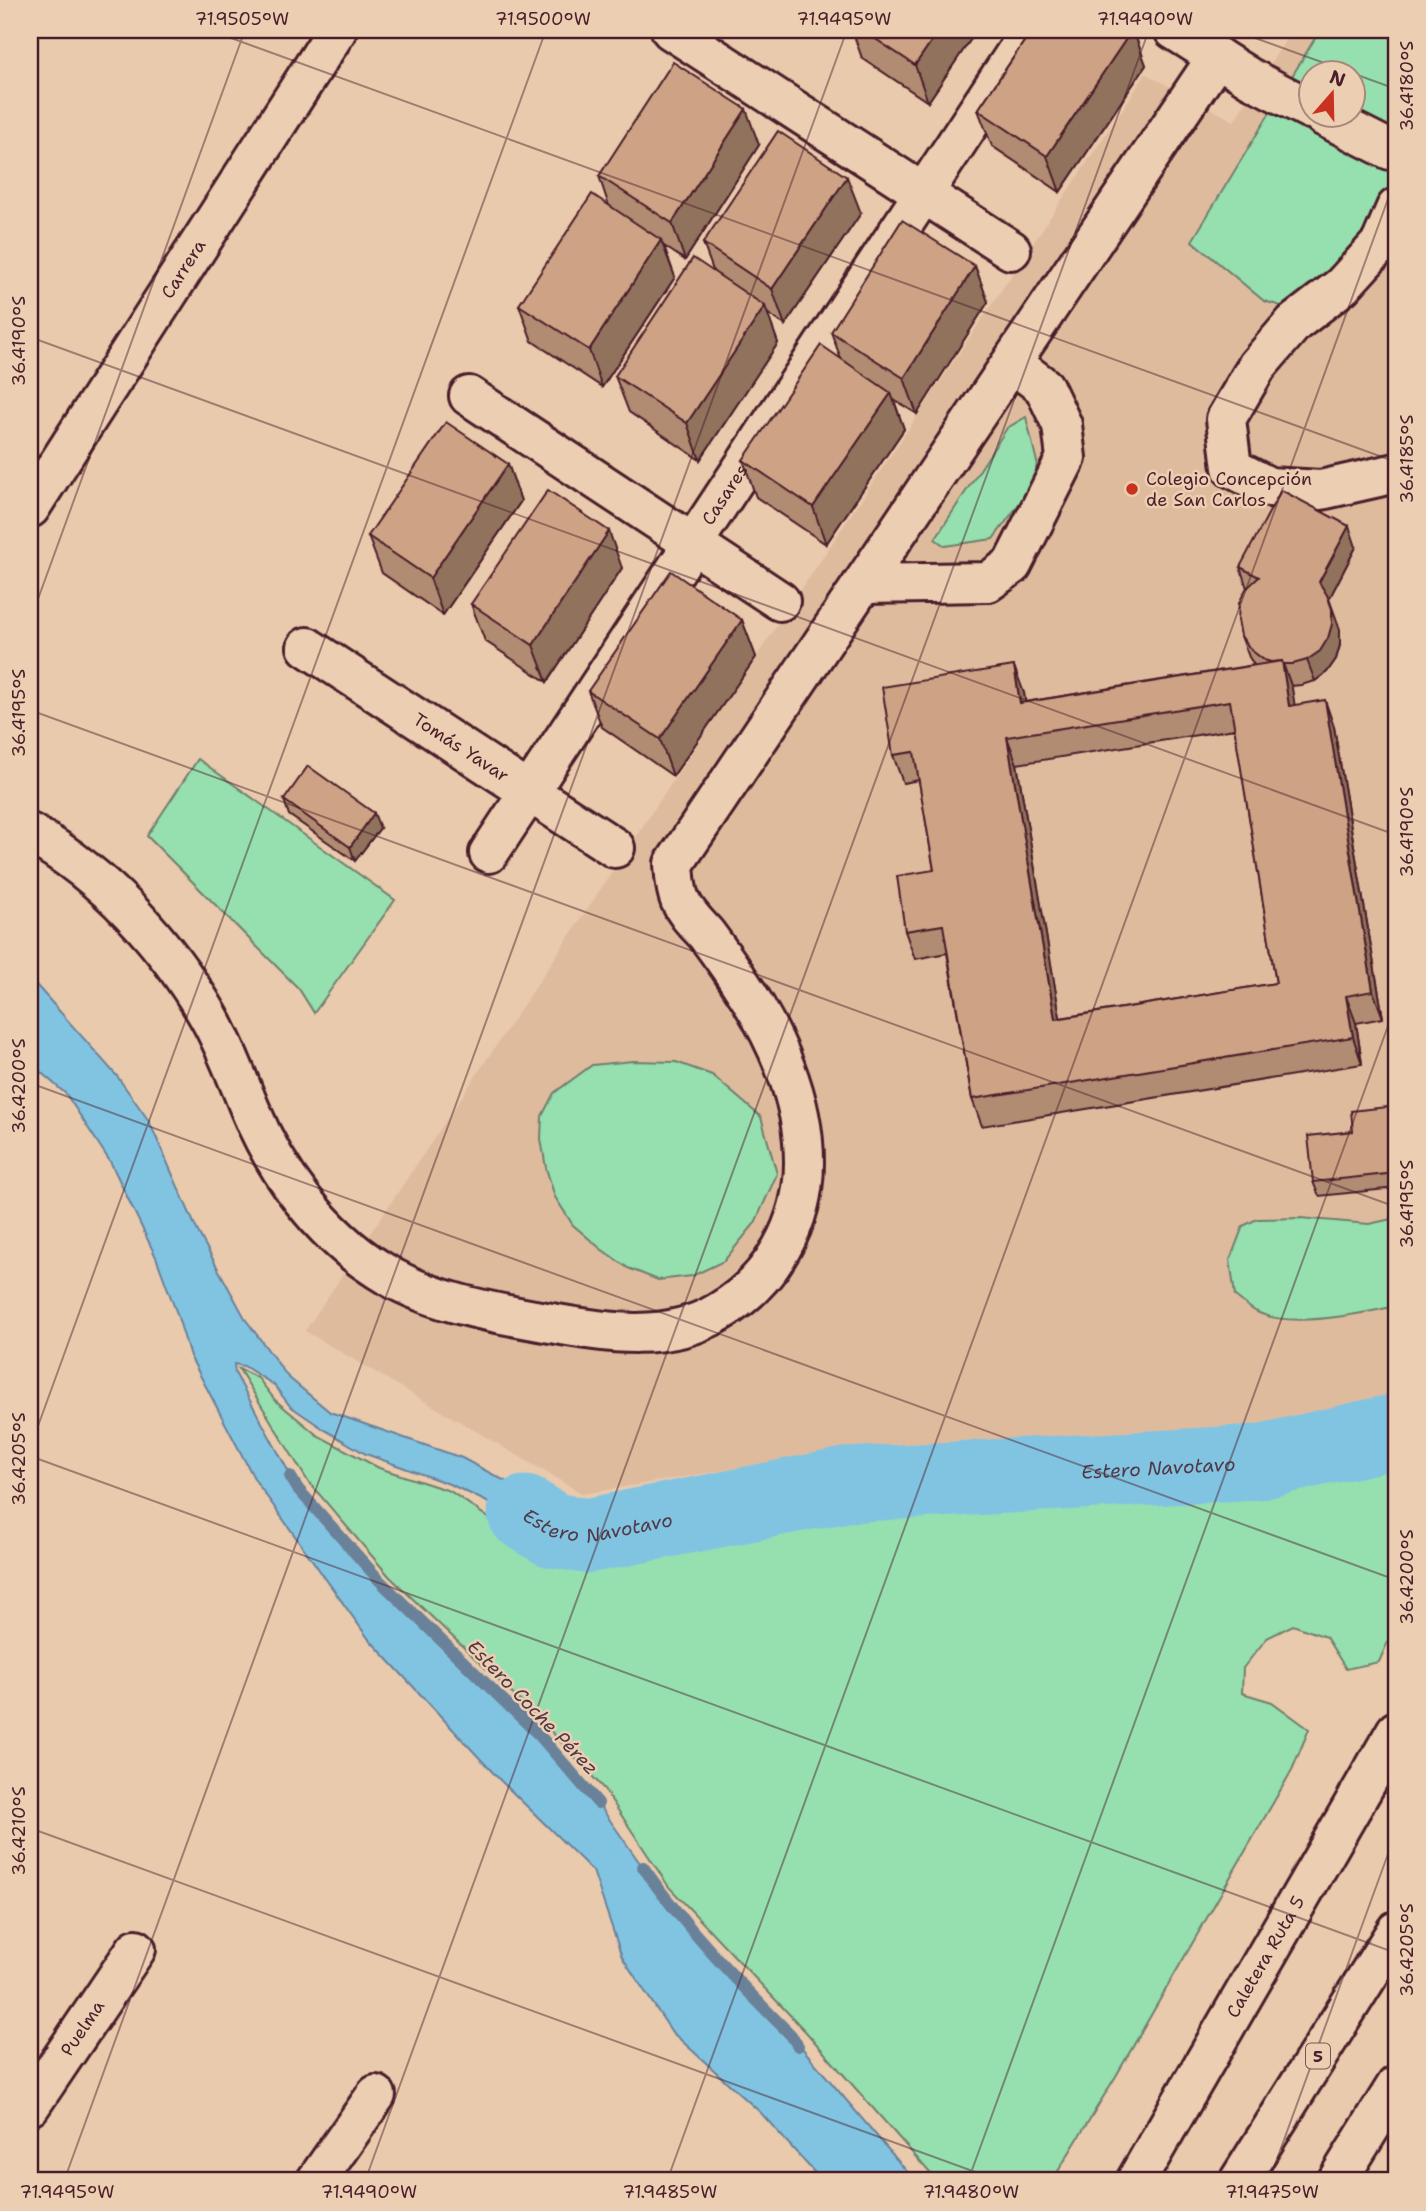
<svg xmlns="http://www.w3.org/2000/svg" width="1426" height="2211" viewBox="0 0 1426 2211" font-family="'Shantell Sans',sans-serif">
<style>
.built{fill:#dfbb9e;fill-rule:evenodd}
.green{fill:#96dfaf;stroke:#707f6d;stroke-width:2;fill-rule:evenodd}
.water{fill:#81c4e2;stroke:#6b8299;stroke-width:2}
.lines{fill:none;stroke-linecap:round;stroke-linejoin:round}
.stream{stroke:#6b8299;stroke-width:12}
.river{stroke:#81c4e2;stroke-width:75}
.minor-casing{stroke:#4a1f2b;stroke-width:44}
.major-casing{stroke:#4a1f2b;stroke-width:44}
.highway-casing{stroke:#4a1f2b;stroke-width:44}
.minor{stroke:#ecceb2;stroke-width:38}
.major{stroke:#ecceb2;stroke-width:38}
.highway{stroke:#ecceb2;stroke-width:38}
.wall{fill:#b18c72;stroke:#4a1f2b;stroke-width:2;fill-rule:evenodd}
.shaded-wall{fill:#90725d;stroke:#4a1f2b;stroke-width:2}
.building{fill:#cea385;stroke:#4a1f2b;stroke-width:2;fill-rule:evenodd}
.ticks{fill:none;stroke:#4a1f2b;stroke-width:2;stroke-opacity:0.45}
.poi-dot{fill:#c8321e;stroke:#ecceb2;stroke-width:2.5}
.labels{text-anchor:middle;stroke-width:5;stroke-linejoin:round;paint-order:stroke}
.shield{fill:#ecceb2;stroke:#7b5454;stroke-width:2}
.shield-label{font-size:16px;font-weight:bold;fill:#4a1f2b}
.street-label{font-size:18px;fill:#4a1f2b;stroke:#ecceb2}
.poi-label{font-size:18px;fill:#4a1f2b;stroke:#ecceb2;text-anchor:start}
.water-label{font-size:19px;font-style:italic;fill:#523846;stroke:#ecceb2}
.neatline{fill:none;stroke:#4a1f2b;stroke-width:2.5}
.ticks-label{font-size:18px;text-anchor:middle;fill:#4a1f2b}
</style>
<rect width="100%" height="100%" fill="#eacaac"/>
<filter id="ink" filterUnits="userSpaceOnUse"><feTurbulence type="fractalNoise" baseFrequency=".0143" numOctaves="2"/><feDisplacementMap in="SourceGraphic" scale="14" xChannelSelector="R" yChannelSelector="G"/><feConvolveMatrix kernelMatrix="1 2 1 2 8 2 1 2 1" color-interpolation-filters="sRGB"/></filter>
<g filter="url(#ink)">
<!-- built -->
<path class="built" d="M1292,30H1396V1398L1248,1435L827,1453L583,1494L305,1331L1146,74L1234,121ZM1310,74H1352V116H1310Z"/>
<!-- green -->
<g class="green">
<path d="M1320,30H1396V248L1319,317L1264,301L1192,241ZM1310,74H1352V116H1310Z"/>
<path d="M1026,417L1037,462L1034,484L993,539L945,546L935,539L1007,428Z"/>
<path d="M198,759L395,900L314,1013L299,989L147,836Z"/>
<path d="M633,1061L676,1062L712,1075L761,1117L777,1174L755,1223L724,1261L692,1276L658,1280L628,1268L601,1249L573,1225L555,1197L546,1168L541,1139L542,1116L554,1093L592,1065Z"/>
<path d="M1300,1218L1369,1224L1396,1218V1306C1361,1314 1289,1329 1257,1312C1249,1308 1242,1301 1235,1296L1230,1260L1243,1226L1257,1219Z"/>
<path d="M239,1369L258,1378L275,1400L317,1435L379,1468L450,1491L513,1535L557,1560L605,1563L858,1515L1267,1493L1396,1462V1623L1379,1662L1346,1669L1326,1637L1293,1625L1267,1638L1243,1668L1242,1693L1272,1702L1309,1729L1292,1770L1116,2076L1052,2181H937L806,2032L669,1887L604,1789L547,1727L389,1576L307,1480Z"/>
</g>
<!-- water -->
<path class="water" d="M30,978L117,1076L149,1121L197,1230L222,1276L246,1320L288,1377L330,1412L462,1458L552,1506L588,1512L617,1508L621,1529L596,1545L559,1539L531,1530L485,1501L452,1485L366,1454L325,1430L290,1406L274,1385L244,1366L234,1364L235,1373L298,1489L380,1581L540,1736L593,1796L670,1906L729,1973L791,2035L915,2181H822L761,2113L672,2032L622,1957L593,1871L499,1779L368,1638L255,1480L190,1356L177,1314L156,1257L111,1163L66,1094L30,1063Z"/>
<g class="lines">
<!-- stream -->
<g class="stream">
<path d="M290,1476L298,1489L380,1581L540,1736L598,1803"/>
<path d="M643,1867C686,1929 738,1982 791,2035L798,2046"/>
</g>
<!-- river -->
<path class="river" id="s1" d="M525,1513L553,1530L586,1536L845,1485L1259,1462L1396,1431"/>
<!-- minor casing -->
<g class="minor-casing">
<g id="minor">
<path d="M671,30L1011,250"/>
<path d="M1174,30L1250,78L1310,109"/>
<path d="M1323,116L1390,150H1396"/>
<path d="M1396,208L1381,243L1342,286L1294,323L1257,366L1226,419L1232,468L1269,487L1321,490L1396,473"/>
<path d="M469,396L780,601"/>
<path id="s2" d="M30,508L337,30"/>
<path d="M864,584L988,582L1012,565L1066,458L1062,425L1044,387L1012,363"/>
<path id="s3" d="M307,647L615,848"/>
<path d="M30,833C105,876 166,942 209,1017C226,1047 237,1078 250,1109C276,1172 321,1234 379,1270C428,1302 494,1313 551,1323C607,1333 668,1343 719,1312C772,1281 804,1223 804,1162C804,1098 775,1034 739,981C729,965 717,949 706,934C696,923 686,914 680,900C675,888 675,876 674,864L1217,57"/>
<path id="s4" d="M489,853L1031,30"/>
<path id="s5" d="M30,2106L136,1949"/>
<path d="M316,2181L376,2095"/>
</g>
</g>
<!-- major casing -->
<g class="major-casing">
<g id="major">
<path id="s6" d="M1136,2181L1396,1731"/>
</g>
</g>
<!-- highway casing -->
<g class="highway-casing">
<g id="highway">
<path d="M1239,2181L1396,1931"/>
<path d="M1337,2181L1396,2086"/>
</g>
</g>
<!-- minor -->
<use href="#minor" class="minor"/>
<!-- major -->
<use href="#major" class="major"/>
<!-- highway -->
<use href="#highway" class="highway"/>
</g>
<!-- wall -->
<g class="wall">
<path d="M827,30H839L836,35Z"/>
<path d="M852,30H977L928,102L862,58Z"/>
<path d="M1032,30H1133L1146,65L1060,192L992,146L978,110Z"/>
<path d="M759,145L685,260L664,246L675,277L602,387L532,341L519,305L609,206L599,176Z"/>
<path d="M861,213L785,325L767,313L778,343L700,460L629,412L615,376L714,273L703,243Z"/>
<path d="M975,266L988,302L917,414L894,400L904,429L826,544L756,497L743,460L841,359L831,332Z"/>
<path d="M508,464L521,501L443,615L382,573L368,536Z"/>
<path d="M1356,547L1329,599L1340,630V645L1336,659L1327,672L1315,681L1301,685L1291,686L1294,705L1334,727L1383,1018L1356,1023L1362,1064L982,1126L972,1099L947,953L915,959L905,931L934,870L919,780L903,783L893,755L1024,693L1025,702L1254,665L1249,657L1241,636L1247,588L1240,567ZM1235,729L1276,983L1060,1018L1017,764Z"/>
<path d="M622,568L547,682L485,641L471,604Z"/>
<path d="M742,620L756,657L673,776L602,727L588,691Z"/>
<path d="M284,800L380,828L355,861L289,815Z"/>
<path d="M1396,1106V1188L1319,1196L1313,1182L1353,1131Z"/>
</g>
<!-- shaded-wall -->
<g class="shaded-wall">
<path d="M939,30H977L928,102L915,65Z"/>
<path d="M1132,30H1133L1146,65L1060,192L1047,156Z"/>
<path d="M746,109L759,145L685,260L672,223Z"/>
<path d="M847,177L861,213L785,325L772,289Z"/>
<path d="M661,240L675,277L602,387L589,350Z"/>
<path d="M975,266L988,302L917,414L904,378Z"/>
<path d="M765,306L778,343L700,460L687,423Z"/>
<path d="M891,393L904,429L826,544L813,507Z"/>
<path d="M508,464L521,501L443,615L430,578Z"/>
<path d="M1349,526L1356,547L1329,599L1340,630V645L1336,659L1327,672L1315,681L1307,660L1319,582Z"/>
<path d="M609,531L622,568L547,682L533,645Z"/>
<path d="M742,620L756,657L673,776L660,739Z"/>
<path d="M1282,661L1292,688L1299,733L1289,706Z"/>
<path d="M1014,666L1024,693L1030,730L1020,703Z"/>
<path d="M1325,700L1334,727L1383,1018L1373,991Z"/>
<path d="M1007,737L1017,764L1065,1046L1055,1019Z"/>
<path d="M374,813L380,828L355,861L350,847Z"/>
<path d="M1346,996L1356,1023L1362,1064L1353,1037Z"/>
</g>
<!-- building -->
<g class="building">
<path d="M862,30H939L915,65Z"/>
<path d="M1032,30H1132L1047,156L978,110Z"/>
<path d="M673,62L746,109L672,223L599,176Z"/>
<path d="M778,131L847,177L772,289L703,243Z"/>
<path d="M592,194L661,240L589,350L519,305Z"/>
<path d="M902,220L975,266L904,378L831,332Z"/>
<path d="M693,258L765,306L687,423L615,376Z"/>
<path d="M821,345L891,393L813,507L743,460Z"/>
<path d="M446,422L508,464L430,578L368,536Z"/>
<path d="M548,490L609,531L533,645L471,604Z"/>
<path d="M1281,490L1349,526L1319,582L1327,595L1332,609V624L1328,638L1320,651L1307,660L1293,664H1283L1282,661L1271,662L1264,660L1251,650L1241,636L1238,620L1239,603L1246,589L1259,577L1240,567Z"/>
<path d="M671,571L742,620L660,739L588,691Z"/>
<path d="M1282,661L1289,706L1325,700L1373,991L1346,996L1353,1037L972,1099L943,925L905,931L897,876L934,870L914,752L893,755L882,687L1014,666L1020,703ZM1230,701L1276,983L1055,1019L1007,737Z"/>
<path d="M308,766L374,813L350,847L284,800Z"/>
<path d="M1396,1106V1173L1313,1182L1308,1136L1353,1131L1351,1111Z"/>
</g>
</g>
<!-- ticks -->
<path class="ticks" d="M209,30L1396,462M1233,30L1396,89M30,337L1396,835M30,621L245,30M30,710L1396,1207M30,1083L1396,1580M30,1448L546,30M30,1456L1396,1953M30,1828L1000,2181M64,2181L847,30M365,2181L1149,30M667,2181L1396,177M968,2181L1396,1004M1269,2181L1396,1832"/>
<!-- markers -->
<circle class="poi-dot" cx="1132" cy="489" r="7"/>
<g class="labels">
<!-- shield labels -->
<rect class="shield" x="1306" y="2043.5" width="24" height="25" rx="5"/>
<g class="shield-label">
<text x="1318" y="2062">5</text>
</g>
<!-- street labels -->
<g class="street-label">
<text dy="6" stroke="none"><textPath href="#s2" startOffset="284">Carrera</textPath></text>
<text dy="6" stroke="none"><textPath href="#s4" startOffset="429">Casares</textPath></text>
<text dy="6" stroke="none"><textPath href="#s3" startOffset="184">Tomás Yavar</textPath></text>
<text dy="6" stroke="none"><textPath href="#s6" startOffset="259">Caletera Ruta 5</textPath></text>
<text dy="6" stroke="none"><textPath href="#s5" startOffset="94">Puelma</textPath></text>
</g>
<!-- poi labels -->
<g class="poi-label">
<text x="1146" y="485">Colegio Concepción<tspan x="1146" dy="21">de San Carlos</tspan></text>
</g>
<!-- water labels -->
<g class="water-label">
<text dy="7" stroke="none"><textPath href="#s1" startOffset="644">Estero Navotavo</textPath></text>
<text dy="7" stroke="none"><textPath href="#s1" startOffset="77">Estero Navotavo</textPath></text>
<text transform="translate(533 1707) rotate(46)" y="7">Estero Coche Pérez</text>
</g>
</g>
<!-- margin -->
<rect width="1426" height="2211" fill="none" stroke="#ecceb2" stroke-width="77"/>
<!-- north arrow -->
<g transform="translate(1332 94) rotate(20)"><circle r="33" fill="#ecceb2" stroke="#ab887c" stroke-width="2"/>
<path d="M0-5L12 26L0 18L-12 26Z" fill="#c8321e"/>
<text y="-10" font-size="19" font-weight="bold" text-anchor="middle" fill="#4a1f2b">N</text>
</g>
<rect x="38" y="38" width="1350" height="2134" class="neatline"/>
<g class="ticks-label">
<text x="242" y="25">71.9505°W</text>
<text x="543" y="25">71.9500°W</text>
<text x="844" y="25">71.9495°W</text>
<text x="1145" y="25">71.9490°W</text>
<text transform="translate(1407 86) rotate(-90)" y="6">36.4180°S</text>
<text transform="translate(19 341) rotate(-90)" y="6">36.4190°S</text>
<text transform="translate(1407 459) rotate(-90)" y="6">36.4185°S</text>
<text transform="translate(19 713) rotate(-90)" y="6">36.4195°S</text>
<text transform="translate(1407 832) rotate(-90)" y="6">36.4190°S</text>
<text transform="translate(19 1086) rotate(-90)" y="6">36.4200°S</text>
<text transform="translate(1407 1204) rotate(-90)" y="6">36.4195°S</text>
<text transform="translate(19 1459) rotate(-90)" y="6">36.4205°S</text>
<text transform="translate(1407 1577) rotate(-90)" y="6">36.4200°S</text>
<text transform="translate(19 1831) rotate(-90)" y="6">36.4210°S</text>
<text transform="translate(1407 1950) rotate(-90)" y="6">36.4205°S</text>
<text x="67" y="2198">71.9495°W</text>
<text x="369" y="2198">71.9490°W</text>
<text x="670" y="2198">71.9485°W</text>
<text x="971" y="2198">71.9480°W</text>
<text x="1272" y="2198">71.9475°W</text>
</g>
</svg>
